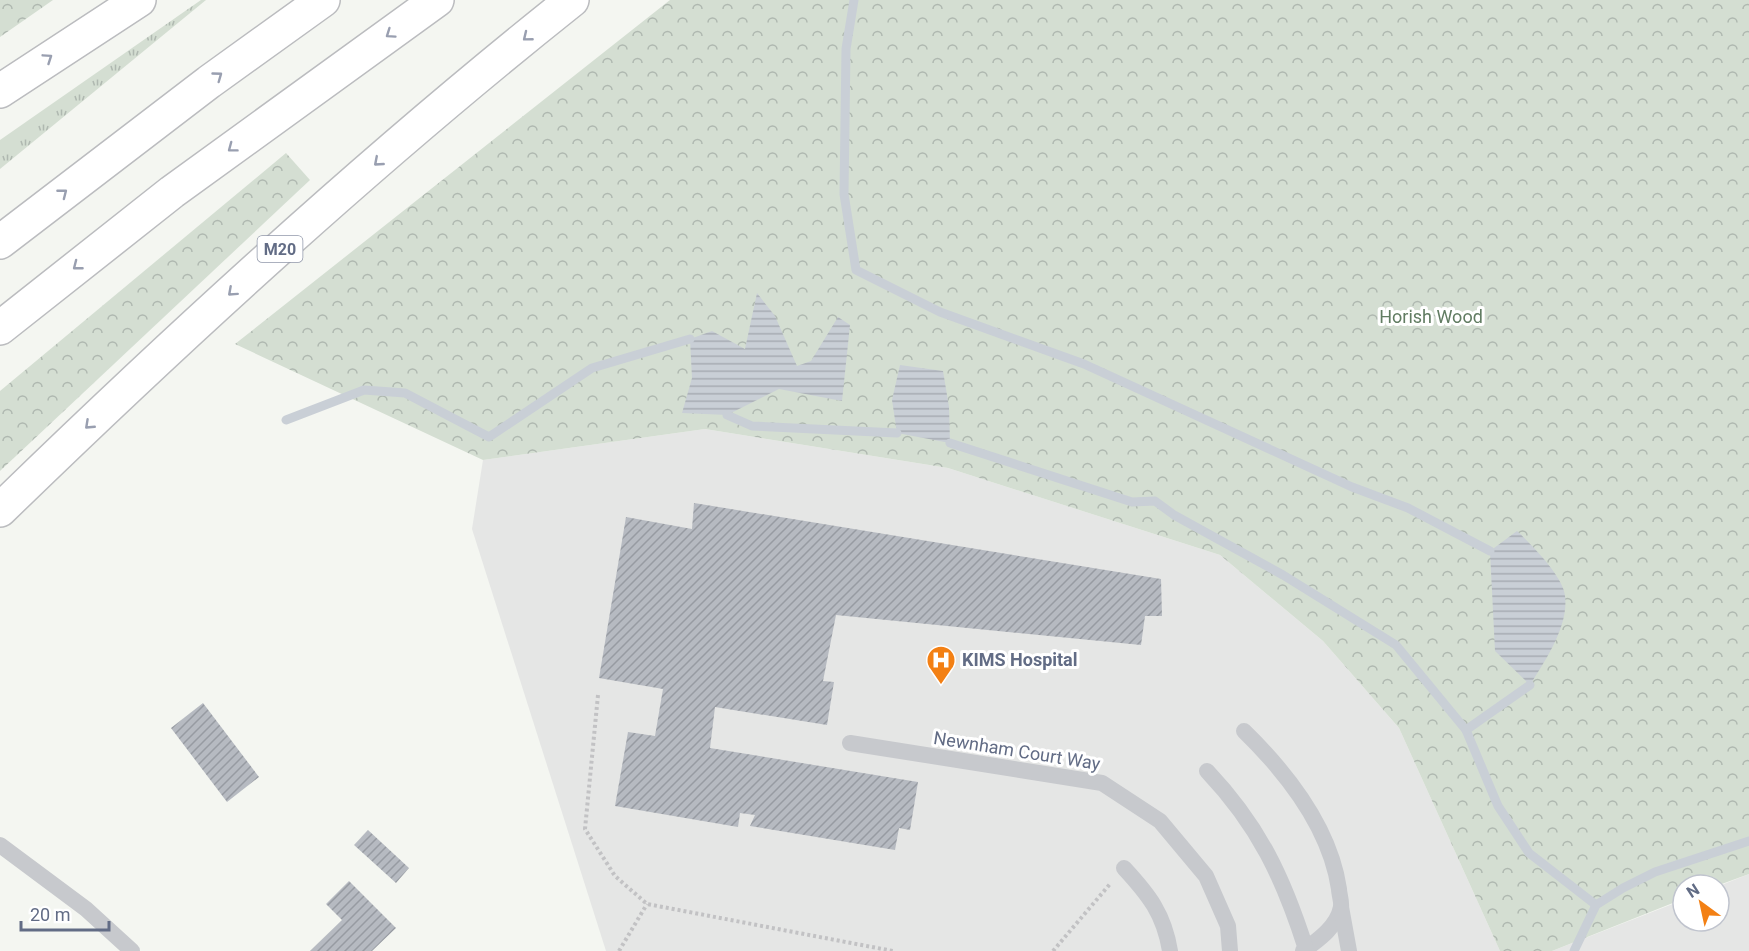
<svg xmlns="http://www.w3.org/2000/svg" width="1749" height="951" viewBox="0 0 1749 951" font-family="Roboto,sans-serif">
<style>
.built{fill:#e5e6e5}
.grass{fill:url(#grass-tufts)}
.forest{fill:url(#forest-crowns)}
.water{fill:url(#water-rules)}
.lines{fill:none;stroke-linecap:round;stroke-linejoin:round}
.stream{stroke:#c9cfd6;stroke-width:9}
.building{fill:url(#building-hatch)}
.motorway-casing{stroke:#bbbcbf;stroke-width:36}
.path{stroke:#c2c2c4;stroke-width:4;stroke-dasharray:3 3;stroke-linecap:butt}
.service{stroke:#c7c9cd;stroke-width:16}
.motorway{stroke:#fff;stroke-width:33}
.oneway{stroke:#999fb0}
.labels{text-anchor:middle;stroke-width:6;stroke-linejoin:round;paint-order:stroke}
.shield{fill:#fff;stroke:#9198aa;stroke-width:1.5}
.shield-label{font-size:16px;font-weight:bold;fill:#626c85}
.park-label{font-size:18px;fill:#617c62;stroke:#fff}
.poi-label{font-size:18px;font-weight:bold;fill:#626c85;stroke:#fff;text-anchor:start}
.street-label{font-size:18px;fill:#626c85;stroke:#fff}
</style>
<defs>
<pattern id="grass-tufts" width="24" height="20" patternUnits="userSpaceOnUse" patternTransform="scale(1.5)"><rect width="24" height="20" fill="#d4ded2"/><path d="M3 7l-1-3M5 7V3M7 7l1-3M15 17l-1-3M17 17v-4M19 17l1-3" fill="none" stroke="#afb8b0"/></pattern>
<pattern id="forest-crowns" width="20" height="18" patternUnits="userSpaceOnUse" patternTransform="scale(1.5)"><rect width="20" height="18" fill="#d4ded2"/><path d="M2 6a3 3 0 1 1 6 0M12 15a3 3 0 1 1 6 0" fill="none" stroke="#afb8b0"/></pattern>
<pattern id="water-rules" width="6" height="5" patternUnits="userSpaceOnUse" patternTransform="scale(1.5)"><rect width="6" height="5" fill="#c9cfd6"/><path d="M0 2.5h6" fill="none" stroke="#a7acb3"/></pattern>
<pattern id="building-hatch" width="6" height="6" patternUnits="userSpaceOnUse" patternTransform="scale(1.5)"><rect width="6" height="6" fill="#b6bac1"/><path d="M-1 1l2-2M0 6l6-6M5 7l2-2" fill="none" stroke="#979ba2"/></pattern>
</defs>
<rect width="100%" height="100%" fill="#f4f6f1"/>
<!-- built -->
<g class="built">
<path d="M705,429L948,468L1220,555L1323,641L1399,728L1500,951H606L472,529L483,460Z"/>
<path d="M1749,874V951H1552L1683,900V921H1719V886Z"/>
</g>
<!-- grass -->
<path class="grass" d="M201,0H206L0,169V140Z"/>
<!-- forest -->
<g class="forest">
<path d="M0,0H53L0,37Z"/>
<path d="M670,0H1749V874L1719,885H1683V899L1552,951H1500L1399,728L1323,641L1220,555L948,468L705,429L483,460L235,344Z"/>
<path d="M286,153L310,180L0,471V391Z"/>
</g>
<!-- water -->
<g class="water">
<path d="M757,293L775,316L797,366L811,361L838,317L850,325L842,401L779,389L727,415L682,413L692,378L690,339L712,331L745,349Z"/>
<path d="M900,365L943,371L949,407L950,443L897,433L892,400Z"/>
<path d="M1517,531C1530,543 1564,577 1565,596C1569,626 1545,661 1530,685L1495,651L1490,551Z"/>
</g>
<g class="lines">
<!-- stream -->
<g class="stream">
<path d="M854,0L846,49L844,194L856,270L940,312L1084,364L1352,487L1408,508L1490,551"/>
<path d="M727,415L752,426L897,433"/>
<path d="M286,420L364,390L405,393L489,437L592,368L690,339"/>
<path d="M950,443L1132,502L1155,501L1174,515L1283,575L1396,645L1466,730L1498,806L1529,853L1596,905"/>
<path d="M1466,730L1530,685"/>
<path d="M1574,951L1596,905L1623,888L1655,872L1749,841"/>
</g>
</g>
<!-- building -->
<g class="building">
<path d="M694,503L1161,579L1162,616H1145L1141,645L836,615L823,681L834,682L827,725L715,707L710,748L918,782L910,830L899,828L895,850L750,826L755,815L740,813L738,827L615,806L628,732L655,736L663,689L599,678L626,517L692,529Z"/>
<path d="M203,703L259,777L227,802L171,728Z"/>
<path d="M368,830L409,868L396,883L354,845Z"/>
<path d="M349,881L396,928L372,951H310L342,920L326,904Z"/>
</g>
<g class="lines">
<!-- motorway casing -->
<g class="motorway-casing">
<g id="motorway">
<path d="M0,91L139,0"/>
<path d="M0,242L209,82L323,0"/>
<path d="M0,328L172,192L437,0"/>
<path d="M0,510C183,332 372,159 572,0"/>
</g>
</g>
<!-- path -->
<g class="path">
<path d="M598,695L585,829L615,876L647,904L893,951"/>
<path d="M619,951L647,904"/>
<path d="M1053,951L1110,884"/>
</g>
<!-- service -->
<g class="service">
<path d="M1244,731C1287,773 1330,827 1339,889C1339,894 1342,902 1341,907C1337,927 1318,940 1303,951"/>
<path d="M850,743L1102,783L1160,821L1206,876L1228,926L1230,951"/>
<path d="M1207,771C1259,826 1283,877 1306,949"/>
<path d="M0,845L86,909L132,951"/>
<path d="M1124,868C1149,895 1164,914 1170,951"/>
<path d="M1341,907L1349,951"/>
</g>
<!-- motorway -->
<use href="#motorway" class="motorway"/>
</g>
<!-- one-way arrows -->
<defs><path id="oneway-chevron" d="M-2-3.5L2.5 0L-2 3.5" fill="none" stroke-width="1.6" stroke-linecap="round" stroke-linejoin="round" transform="scale(1.5)"/></defs>
<g class="oneway">
<use href="#oneway-chevron" transform="translate(390 34) rotate(145)"/>
<use href="#oneway-chevron" transform="translate(527 37) rotate(141)"/>
<use href="#oneway-chevron" transform="translate(48 58) rotate(-34)"/>
<use href="#oneway-chevron" transform="translate(218 76) rotate(-36)"/>
<use href="#oneway-chevron" transform="translate(232 148) rotate(143)"/>
<use href="#oneway-chevron" transform="translate(378 162) rotate(139)"/>
<use href="#oneway-chevron" transform="translate(63 193) rotate(-38)"/>
<use href="#oneway-chevron" transform="translate(77 266) rotate(142)"/>
<use href="#oneway-chevron" transform="translate(232 292) rotate(138)"/>
<use href="#oneway-chevron" transform="translate(89 425) rotate(137)"/>
</g>
<!-- icons -->
<defs>
<g id="hospital-pin" transform="scale(1.5)"><path d="M0 17L-7.5 6A9.5 9.5 0 1 1 7.5 6Z" fill="#f38014" stroke="#fff"/><path d="M-5-5h3v3.5h4V-5h3V5h-3V1.5h-4V5h-3Z" fill="#fff"/></g>
</defs>
<g fill-rule="evenodd">
<use href="#hospital-pin" x="941" y="660"/>
</g>
<g class="labels">
<!-- shield labels -->
<rect class="shield" x="257.5" y="236" width="45" height="26" rx="4.5"/>
<g class="shield-label">
<text x="280" y="255">M20</text>
</g>
<!-- park labels -->
<g class="park-label">
<text x="1431" y="323">Horish Wood</text>
</g>
<!-- poi labels -->
<g class="poi-label">
<text x="962" y="666">KIMS Hospital</text>
</g>
<!-- street labels -->
<g class="street-label">
<text transform="translate(1017 751) rotate(9)" y="6">Newnham Court Way</text>
</g>
</g>
<!-- north arrow -->
<g transform="translate(1701 903) rotate(327)"><circle r="28" fill="#ffffff" stroke="#c0c4ce" stroke-width="1.5"/>
<path d="M0-4.5L10 22L0 15L-10 22Z" fill="#f38014"/>
<text y="-9" font-size="16" font-weight="bold" text-anchor="middle" fill="#626c85">N</text>
</g>
<!-- scale -->
<path d="M21 921v9h88v-9" fill="none" stroke="#626c85" stroke-width="3"/>
<text x="30" y="921" font-size="18" fill="#626c85" stroke="#ffffff" stroke-width="4.5" paint-order="stroke">20 m</text>
</svg>
